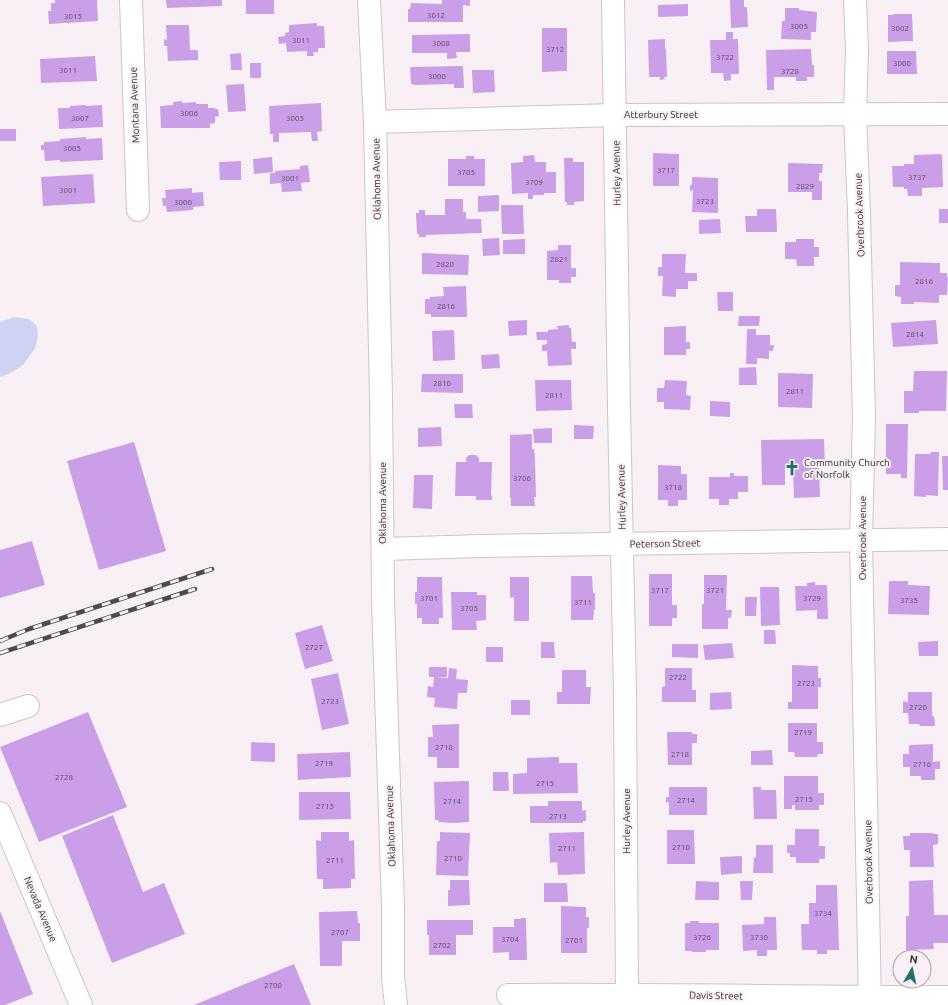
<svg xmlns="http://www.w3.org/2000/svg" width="948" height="1005" viewBox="0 0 948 1005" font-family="Ubuntu,sans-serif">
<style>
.water{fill:#cfd3f3}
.building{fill:#ca9fe8}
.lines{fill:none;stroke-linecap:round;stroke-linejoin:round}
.minor-casing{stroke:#ccc4c9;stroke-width:24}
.minor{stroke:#fff;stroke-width:22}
.rail-casing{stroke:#4e4a4d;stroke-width:4.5}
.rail{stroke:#f9f0f5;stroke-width:3;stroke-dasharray:9;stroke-linecap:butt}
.labels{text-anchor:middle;stroke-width:4;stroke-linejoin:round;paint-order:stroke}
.number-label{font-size:8px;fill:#584b5f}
.street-label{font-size:10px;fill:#322f31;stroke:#f9f0f5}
.poi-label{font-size:10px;fill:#322f31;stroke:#f9f0f5;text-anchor:start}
</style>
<rect width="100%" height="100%" fill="#f9f0f5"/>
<!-- water -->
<path class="water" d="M14,317L29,319L37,326L38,337L35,348L24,364L13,372L0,377V322Z"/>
<!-- building -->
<g class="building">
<path d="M55,0H97L98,21L49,24L48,11H51V3H55Z"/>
<path d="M166,0H222V6L167,8Z"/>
<rect x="246" y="0" width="28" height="14"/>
<path d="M442,0H470V6L463,5V22H408V9H410L411,3L442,4Z"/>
<path d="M730,0H744V7H747L748,27L731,28Z"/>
<path d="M688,4V16L658,17V5Z"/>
<path d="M785,8H799V10L817,12L816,32H811V40L781,39L782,21H785Z"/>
<path d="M893,14H912L913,41L888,42V15H893Z"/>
<path d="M317,23V26H324L325,48H318V52H313L314,56H307V51L287,52L286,43L279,44L278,37L285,36V33L289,32V25Z"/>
<path d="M166,25H189L190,50H198V60L168,61L167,46H164V39L167,40Z"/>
<path d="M542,28H567V71L542,72Z"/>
<path d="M726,32H733V39H738L739,74H731V80L724,81L723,73H711L710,40H726Z"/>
<path d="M470,34V52H456L457,58L447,59V53H412V35Z"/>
<path d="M665,39V49H666L667,77H664L665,79L660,80V77H649L648,40Z"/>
<path d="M811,49L812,65H814V77H807V81H796V77H774V90H767L766,50Z"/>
<path d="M887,51H916L917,74H887Z"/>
<path d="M241,53L242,70H231L230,54Z"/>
<path d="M95,56L97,81L41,83L40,59Z"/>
<rect x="250" y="63" width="11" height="15"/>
<path d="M463,66L464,88H454V84L413,85V84H411L410,67Z"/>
<path d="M472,70H494L495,92L473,93Z"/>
<path d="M244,84L246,111L228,112L226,85Z"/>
<path d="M182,101V103L196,102V104H208V108H215V109H218L219,116L215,117V123L210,124V128H161L160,106L173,105V102Z"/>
<path d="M321,103L322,131L317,132L318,141H312L311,132L279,133V142H273V134H270L269,106Z"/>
<path d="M86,105V106L102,105L103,127L59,129L58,108H70V106Z"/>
<rect x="0" y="129" width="16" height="12"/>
<path d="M86,137V139L102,138L103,160L60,162V160L45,161L44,150H41V145H44V142L60,141V139Z"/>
<path d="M653,153L679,154V186H653Z"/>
<path d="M942,154L943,187L922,188V196H908L907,189H904V187H893L892,166H904V164H914V155Z"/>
<path d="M534,155L535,162H546V172H556V193H544V195H533V199H528V193L512,194L511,163L523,162V156Z"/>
<path d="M466,156H474V159H485V186H448V159H466Z"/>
<path d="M272,157L273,172L254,174L253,159Z"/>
<path d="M564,158H573V162H584V201L574,202V205H567V202H565Z"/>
<path d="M241,161V180H220L219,162Z"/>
<path d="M788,163L823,164L822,173H819V181H822V200H812V192H788Z"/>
<path d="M308,165L310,182L301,183L302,191L282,192L281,183L270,184V173H275V171L300,169V166Z"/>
<path d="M93,174L95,203L43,206L41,177Z"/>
<path d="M692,177L718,178V213L692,212L693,190L690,191V185H692Z"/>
<path d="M192,188V193L203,192L204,206L193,207V210L167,212L166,206H163L162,198H166L165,190Z"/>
<path d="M499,195V211L478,212V196Z"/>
<path d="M445,199H463V212H466V219H481L482,233L426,235V237H419V234H417L416,213H419V210H425V215H445Z"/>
<path d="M501,205H523L524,234H502Z"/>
<path d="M757,209H776L777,232H746L745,216H757Z"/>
<rect x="939" y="209" width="9" height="14"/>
<path d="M720,219L721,233L699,234V220Z"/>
<path d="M499,238L500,255L483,256L482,239Z"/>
<path d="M525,239V254H503V240Z"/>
<path d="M796,239H814V247H819V257H814V266H797L796,259H785V242H796Z"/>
<path d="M558,245H571V268H576V277H571V283H559V280H547V251L558,250Z"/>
<path d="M422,253L469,255L468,275L422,274Z"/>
<path d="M662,254H686L685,273H697V281H688V289H676V297L662,296L663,276H658V267H662Z"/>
<path d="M900,262L940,263V273H947V277H948L947,295H939V303L914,302V304H901V297L895,296V285H900Z"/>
<path d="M466,286L467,317H431V314H425V299H430V297L444,296L443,287Z"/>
<path d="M717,292H733V311H718Z"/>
<path d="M739,316H760L759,326H738Z"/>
<path d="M527,320V335L509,336L508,321Z"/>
<path d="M936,320L938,344L893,347L891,323Z"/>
<path d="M569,325V328H571L572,342H576V349H571L572,365L548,366L547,351H542V345L547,344V340H537L536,332H548V330L558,329L557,326Z"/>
<path d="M686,326V342H690V349H686V355H664V327Z"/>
<path d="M747,329H756V335H770V345H774L773,351H769V359L757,358V364H746Z"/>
<path d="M454,330L455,360L433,361L432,331Z"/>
<path d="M499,354L500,368L482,369L481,355Z"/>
<path d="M756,367L757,385H739V368Z"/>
<path d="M914,371H947L946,411H919V413H904V391H913Z"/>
<path d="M778,373L813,374L812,408L778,407Z"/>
<path d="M422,374H463V393L421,392Z"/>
<path d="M535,380H571L572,410L536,411Z"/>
<path d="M665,380L687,381L686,395L691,396L690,410L664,409V402H657V388H664Z"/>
<path d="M710,401L730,402V417L710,416Z"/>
<path d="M454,404H472L473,418H455Z"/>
<path d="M886,424H908L907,478H901V474H886Z"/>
<path d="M574,425L594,426L593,439H574Z"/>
<path d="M441,427L442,446L418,447V428Z"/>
<path d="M552,428V443H534L533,429Z"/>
<path d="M532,434V449H534L535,458L536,497H534L535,506H511V498H510V435Z"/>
<path d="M824,439L825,468H819L820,497L794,498L793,469H785V485H762L761,440Z"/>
<path d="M134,442L166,551L99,570L67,461Z"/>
<path d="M930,452H939L938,496L926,495V497L914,496L915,454H931Z"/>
<path d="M469,455H476L479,458V462H492L491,495L492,496V500H476V496H455L456,462H466V458Z"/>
<path d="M942,456H948V490H943Z"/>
<path d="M658,465L681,466V474H687V500H678V506H668V500H658Z"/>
<path d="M730,473H734V476H748V492H738V499H729V505H719V499H709V477H730Z"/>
<path d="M414,475H433L432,509L413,508Z"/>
<path d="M32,541L45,585L0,598V550Z"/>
<path d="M649,574H672V605H677V618H672V626H649Z"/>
<path d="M704,575H727L726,610H732L731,618H728V629H702V604H704Z"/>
<path d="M571,576H592L593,593H595V610H594L593,620H571Z"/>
<path d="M417,577H442L443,618H439V624H422V618H417V604H415V592H417Z"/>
<path d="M510,577H529V621H514V597L510,598Z"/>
<path d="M889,581H908V585L930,586L929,615L888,614Z"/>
<path d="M815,582V585H827L828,619H817V610L796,611L795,586H807V583Z"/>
<path d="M760,587H779L780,625L761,626Z"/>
<path d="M451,592H477V595H486V620L476,621L477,630H452Z"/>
<path d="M745,597H757L756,616H745Z"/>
<path d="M322,625L333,661L305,669L295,633Z"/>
<path d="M764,630H775L776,644H764Z"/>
<path d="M938,641V656H919L918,642Z"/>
<path d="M541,642H554L555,658H541Z"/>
<path d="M732,643L734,658L705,660L703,645Z"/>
<path d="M672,644H698V658L672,657Z"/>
<rect x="486" y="647" width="17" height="15"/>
<path d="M792,665L818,666V678H821V687H818V709H788V702H792Z"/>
<path d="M429,667H447V677H436L448,678L449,668L457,669L456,679L468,680L467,693H458L457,709L434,707L435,698L427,697L428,686L433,687L434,677H429Z"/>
<path d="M665,668H692V690H696V702H662V687L665,686Z"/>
<path d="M562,670H586V687H591L590,704H557V692H562Z"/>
<path d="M338,673L349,724L322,730L311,679Z"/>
<path d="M731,692L732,709L710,710V693Z"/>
<path d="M908,692H932V716H934L935,726H920L919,724H909L908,713H903V701L908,702Z"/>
<rect x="511" y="700" width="19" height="15"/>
<path d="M88,712L127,807L39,842L0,747Z"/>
<path d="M788,723H817V742H823V754H818L817,757H795L794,752H788Z"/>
<path d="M459,724V768H437V757H428V737H433L432,725Z"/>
<path d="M667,732H692V734H697V743H692V765H668Z"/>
<path d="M251,742L275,743V762L251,761Z"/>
<path d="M933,744V762L940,761V769H935V780H921V776H910V767H903V754H909V745Z"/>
<path d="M772,750L773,765H751V751Z"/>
<path d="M350,752L351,777L298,780L297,754Z"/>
<path d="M559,757V763H577L578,793L513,794V774L527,773V758Z"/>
<path d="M493,772H508L509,791H493Z"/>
<path d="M784,776H818V793H824V805H819V810H795V805H792V809H784Z"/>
<path d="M469,781V822L454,823L438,822L439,820H435L434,782Z"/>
<path d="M669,787H707V815H669V802L666,803V797H669Z"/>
<path d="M753,787H761V790H776L777,819H754Z"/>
<path d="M299,792H350L351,819L299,820Z"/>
<path d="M548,801H582V811L586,810V821H583V823H530V806H548Z"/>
<path d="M113,815L143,892L164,883L185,934L112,963L62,836Z"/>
<path d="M795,829H819V846H825V859H819V863H796V857H790V853H787V845H795Z"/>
<path d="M667,830H694L695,864H667Z"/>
<path d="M321,832H349V841L354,840L355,879H351V888L323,889V879H317L316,840L321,841Z"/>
<path d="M440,832L470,833L468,876L436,875L437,841H440Z"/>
<path d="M584,832L585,874L558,875L557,862L550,863L549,833Z"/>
<path d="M910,833H933V834H938V844L933,845L934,867H910V850H904L903,836H910Z"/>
<path d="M756,845H773V873H753L754,857L756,858Z"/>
<path d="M742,856V873L721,875L720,857Z"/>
<path d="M450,880H469L470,905L448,906V890H450Z"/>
<path d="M933,880L934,915H948V943H933L934,949L906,950V916H909V881Z"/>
<path d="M696,881L719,882V900H695Z"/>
<path d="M740,881H753L752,900H741Z"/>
<path d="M544,883H567L568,902H544Z"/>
<path d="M816,885H837L839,950H827V954H817V950H802L801,924H809V903H816Z"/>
<path d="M561,906L586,907V917H589V928H587V953H561Z"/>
<path d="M0,911L33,994L5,1005H0Z"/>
<path d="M357,911L358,923H360V941H342V966H320L319,912Z"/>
<path d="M764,917H776L777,950H767V956H757V950L743,951L742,925L764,924Z"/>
<path d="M521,918H526V920L527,960H509V952L493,953V927H514V919H521Z"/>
<path d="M427,920H473V935H456V955H429V935H427Z"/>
<path d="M690,921H699V923H719V950H706V952H692V951H685V923H690Z"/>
<path d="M294,964L311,1005H194Z"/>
</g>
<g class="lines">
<!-- minor casing -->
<g class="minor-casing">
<g id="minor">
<path d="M131,0L138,210"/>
<path d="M369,0L375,122L381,396L383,601L393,907V977L396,1005"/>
<path d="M613,0L619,409L625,692L627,994"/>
<path d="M855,0L857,50L855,114L859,213L864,417L861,540L870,1005"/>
<path d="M375,122L615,115L948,114"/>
<path d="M383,549L480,546L948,539"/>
<path d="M0,715L28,706"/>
<path d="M0,813L81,1005"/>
<path d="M508,995C655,994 801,997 948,997"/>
</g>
</g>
<!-- minor -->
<use href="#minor" class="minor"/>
<!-- rail casing -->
<g class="rail-casing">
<g id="rail">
<path d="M0,641L29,629L212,569"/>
<path d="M0,653L195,589"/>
</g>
</g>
<!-- rail -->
<use href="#rail" class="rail"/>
</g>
<!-- icons -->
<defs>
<g id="church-bare" transform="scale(1.2)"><path d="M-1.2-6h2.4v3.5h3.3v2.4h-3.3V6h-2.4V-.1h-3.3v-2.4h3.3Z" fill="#27706b" stroke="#f9f0f5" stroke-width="2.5" paint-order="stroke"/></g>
</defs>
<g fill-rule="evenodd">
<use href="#church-bare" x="792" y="468"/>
</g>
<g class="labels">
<!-- number labels -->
<g class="number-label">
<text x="436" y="18">3012</text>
<text x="73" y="19">3015</text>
<text x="799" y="29">3005</text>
<text x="900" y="31">3002</text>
<text x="301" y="43">3011</text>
<text x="441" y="46">3008</text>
<text x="555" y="52">3712</text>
<text x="725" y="60">3722</text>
<text x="902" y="66">3000</text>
<text x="68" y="73">3011</text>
<text x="790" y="74">3728</text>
<text x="437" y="79">3000</text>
<text x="189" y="116">3006</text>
<text x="80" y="121">3007</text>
<text x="295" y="121">3005</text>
<text x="72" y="151">3005</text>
<text x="666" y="173">3717</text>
<text x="466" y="175">3705</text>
<text x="917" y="180">3737</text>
<text x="290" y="181">3001</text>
<text x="534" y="185">3709</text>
<text x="805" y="189">2829</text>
<text x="68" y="193">3001</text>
<text x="705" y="204">3723</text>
<text x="183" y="205">3000</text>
<text x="559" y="262">2821</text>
<text x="445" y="267">2820</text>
<text x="924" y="284">2816</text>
<text x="446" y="309">2816</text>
<text x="915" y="337">2814</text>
<text x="442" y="386">2810</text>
<text x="795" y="394">2811</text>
<text x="554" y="398">2811</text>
<text x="522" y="481">3706</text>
<text x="673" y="490">3718</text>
<text x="660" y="593">3717</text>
<text x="715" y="593">3721</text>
<text x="429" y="601">3701</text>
<text x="812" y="601">3729</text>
<text x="909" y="603">3735</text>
<text x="583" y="605">3711</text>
<text x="469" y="611">3705</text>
<text x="314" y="650">2727</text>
<text x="678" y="680">2722</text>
<text x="806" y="686">2723</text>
<text x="330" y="704">2723</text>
<text x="918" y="710">2720</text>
<text x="803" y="735">2719</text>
<text x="444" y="750">2718</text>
<text x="680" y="757">2718</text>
<text x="324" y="766">2719</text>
<text x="922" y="767">2716</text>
<text x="64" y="780">2728</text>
<text x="545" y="786">2715</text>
<text x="804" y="802">2715</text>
<text x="686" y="803">2714</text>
<text x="452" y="804">2714</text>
<text x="325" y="809">2715</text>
<text x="558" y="819">2713</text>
<text x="681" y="850">2710</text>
<text x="567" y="851">2711</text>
<text x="453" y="861">2710</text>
<text x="335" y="863">2711</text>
<text x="823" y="916">3734</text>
<text x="340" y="935">2707</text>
<text x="702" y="940">3726</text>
<text x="759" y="940">3730</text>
<text x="510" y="942">3704</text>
<text x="574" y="943">2701</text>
<text x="442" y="948">2702</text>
<text x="273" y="988">2700</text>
</g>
<!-- street labels -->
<g class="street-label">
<text transform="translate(134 105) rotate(-92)" y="4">Montana Avenue</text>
<text x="661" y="118">Atterbury Street</text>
<text transform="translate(616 173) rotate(-91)" y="4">Hurley Avenue</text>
<text transform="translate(376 179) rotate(-91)" y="4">Oklahoma Avenue</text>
<text transform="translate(859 215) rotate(-92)" y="4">Overbrook Avenue</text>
<text transform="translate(621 497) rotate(-91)" y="4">Hurley Avenue</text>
<text transform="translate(382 503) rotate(-90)" y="4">Oklahoma Avenue</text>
<text transform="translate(862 538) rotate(-90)" y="4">Overbrook Avenue</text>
<text transform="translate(665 543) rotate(-1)" y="4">Peterson Street</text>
<text transform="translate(626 821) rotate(-90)" y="4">Hurley Avenue</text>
<text transform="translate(390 826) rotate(-92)" y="4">Oklahoma Avenue</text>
<text transform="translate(868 862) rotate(-91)" y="4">Overbrook Avenue</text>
<text transform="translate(41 909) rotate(67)" y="4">Nevada Avenue</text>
<text transform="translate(716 995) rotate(1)" y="4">Davis Street</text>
</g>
<!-- poi labels -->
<g class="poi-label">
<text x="804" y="466">Community Church<tspan x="804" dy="12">of Norfolk</tspan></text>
</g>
</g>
<!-- north arrow -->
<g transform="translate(912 969) rotate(9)"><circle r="19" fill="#f9f0f5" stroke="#a9a3a7"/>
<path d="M0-3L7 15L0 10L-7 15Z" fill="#27706b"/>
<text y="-6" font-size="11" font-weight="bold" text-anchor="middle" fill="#322f31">N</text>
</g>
</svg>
